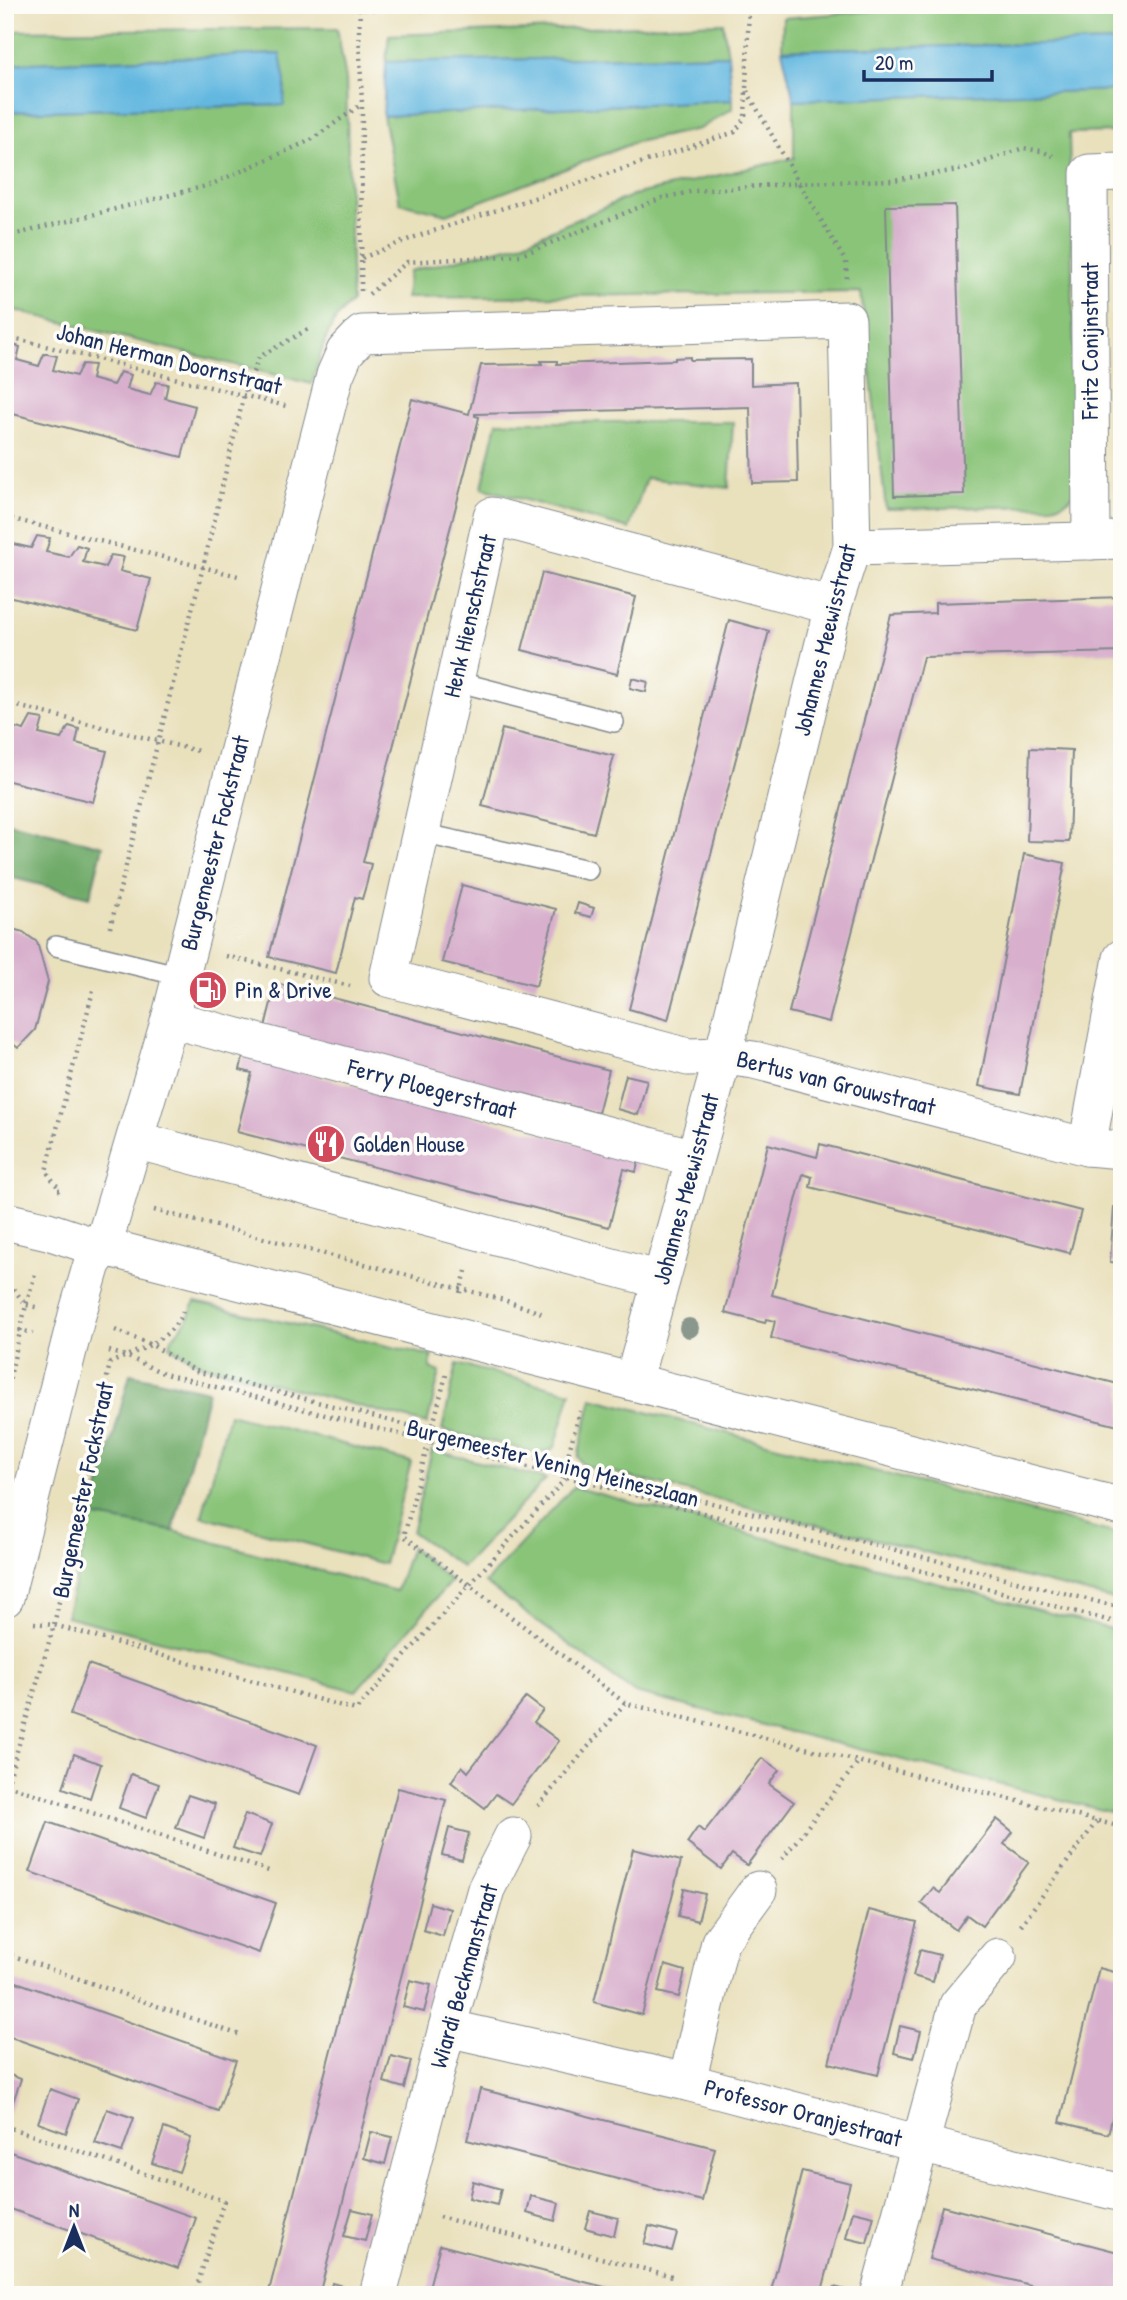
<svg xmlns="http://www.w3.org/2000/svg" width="1127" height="2300" viewBox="0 0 1127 2300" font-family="'Patrick Hand',sans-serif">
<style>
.green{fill:#8ac479;stroke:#527a6c;stroke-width:2}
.forest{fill:#6faa69;stroke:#456c64;stroke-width:2}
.water{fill:#64b8e0;stroke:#40749f;stroke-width:2}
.building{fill:#d8b0cd}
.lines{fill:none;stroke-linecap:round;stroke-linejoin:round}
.lane-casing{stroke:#82888d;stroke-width:22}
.street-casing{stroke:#82888d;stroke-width:39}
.path{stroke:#82888d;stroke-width:4.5;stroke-dasharray:2 5;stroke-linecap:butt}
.lane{stroke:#fff;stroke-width:19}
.street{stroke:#fff;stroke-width:37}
.tree{fill:#8a978d}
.labels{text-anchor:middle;stroke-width:7;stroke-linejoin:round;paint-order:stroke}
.street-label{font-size:24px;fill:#1b2f5e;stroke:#fdfcf7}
.poi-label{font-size:24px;fill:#1b2f5e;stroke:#fdfcf7;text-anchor:start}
</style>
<rect width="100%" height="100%" fill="#fdfcf7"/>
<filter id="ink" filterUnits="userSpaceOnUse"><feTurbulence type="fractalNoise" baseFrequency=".0143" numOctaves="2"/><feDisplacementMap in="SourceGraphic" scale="14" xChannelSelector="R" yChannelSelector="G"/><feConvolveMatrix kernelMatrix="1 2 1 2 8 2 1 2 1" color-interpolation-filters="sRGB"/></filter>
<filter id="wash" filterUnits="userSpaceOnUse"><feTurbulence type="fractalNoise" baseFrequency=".00686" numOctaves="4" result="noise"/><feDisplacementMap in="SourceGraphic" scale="28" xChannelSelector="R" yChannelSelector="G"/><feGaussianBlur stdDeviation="1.57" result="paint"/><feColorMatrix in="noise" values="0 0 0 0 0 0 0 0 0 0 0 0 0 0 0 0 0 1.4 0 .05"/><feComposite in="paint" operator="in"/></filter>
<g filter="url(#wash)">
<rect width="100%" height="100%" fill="#e9e0bc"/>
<!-- green -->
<g class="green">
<path d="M949,5H1122V42L782,50L783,18Z"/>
<path d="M723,23L728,55L386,62L389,35Z"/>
<path d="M337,28L346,79L352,302C326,322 321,354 312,384L5,308V112L284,105L279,54L5,64V31Z"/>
<path d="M1122,90V132L1069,133L1077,488C1072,500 1065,503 1052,506L886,509L861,292L406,298L409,271L520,244L633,195L794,158V100Z"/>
<path d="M732,100V109L699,129L636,142L447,214L400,203L383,116Z"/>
<path d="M497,422H733L729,488L646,478L629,529L482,488Z"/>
<path d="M195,1302L432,1356L430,1368L440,1372L427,1424L200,1364L170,1347L172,1338L187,1320Z"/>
<path d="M457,1364L571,1392L555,1447L549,1451L538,1453L442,1430Z"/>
<path d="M592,1398L1122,1535V1602L583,1465L578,1457Z"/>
<path d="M229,1414L411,1462L384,1564L202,1516Z"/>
<path d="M432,1450L546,1479L462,1567L412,1532Z"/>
<path d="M573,1487L1122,1632V1815L635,1693L485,1583Z"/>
<path d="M92,1516L173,1531L396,1591L411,1547L451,1581L356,1691L66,1616Z"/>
</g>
<!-- forest -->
<g class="forest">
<path d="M5,822L103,846L90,897L5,876Z"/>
<path d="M130,1374L208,1391L173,1531L92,1516Z"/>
</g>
<!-- water -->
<g class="water">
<path d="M1122,42V90L794,100L782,50Z"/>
<path d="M280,54L285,81L284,105L5,112V64Z"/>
<path d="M728,55L732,100L383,116L386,62Z"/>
</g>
<g id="blocks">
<!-- building -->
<g class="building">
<path d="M955,205L964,494L894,496L886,206Z"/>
<path d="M10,344L20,347L17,360L39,366L44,354H47L57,356L53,370L76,376L82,364L94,365L91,379L113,385L120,372L131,375L127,389L150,395L156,382L168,384L165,398L195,406L182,457L5,412V350Z"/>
<path d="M690,357V360L751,359V385L796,383L798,482L752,483L750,407L475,414V416L479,417L478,422L363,862L371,864L367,882L362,899L355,897L336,973L269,957L412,399L469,414L481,365L542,364L541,361H557V364L675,360V358Z"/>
<path d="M5,527L13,528L9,543L31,548L37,536L50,538L46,552L69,557L77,545L87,548L83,562L105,567L111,555L124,557L120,571L151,579L137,630L5,596Z"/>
<path d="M542,573L636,597L617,674L522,650Z"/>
<path d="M1122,597V652L923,657L829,1022L789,1012L891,615L935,613V603Z"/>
<path d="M729,620L769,631L668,1020L629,1009Z"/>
<path d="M632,678L648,682L646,692L630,688Z"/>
<path d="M31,717L43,719L39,734L61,739L69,726L79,729L76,743L107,751L93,802L5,780V725L24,730Z"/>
<path d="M502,729L614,756L594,833L482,806Z"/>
<path d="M1030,748L1072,750L1069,842L1027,841Z"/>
<path d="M1024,854L1065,863L1020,1094L979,1086Z"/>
<path d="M462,885L556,909L536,986L442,962Z"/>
<path d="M578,903L594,908L591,917L575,913Z"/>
<path d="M5,927L23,932L37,942L48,982L35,1030L18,1048L12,1043L5,1040Z"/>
<path d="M276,983L609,1070L598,1113L265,1027Z"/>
<path d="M243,1057L639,1159L636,1172L624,1169L609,1227L237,1132L252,1073L240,1070Z"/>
<path d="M626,1075L647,1080L638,1115L617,1109Z"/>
<path d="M768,1144L817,1157L820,1144L1081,1211L1070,1253L810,1187L812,1177L803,1174L772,1295L1122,1385V1427L771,1338L775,1321L766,1319L765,1323L725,1313Z"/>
<path d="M1114,1207L1122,1208V1263L1110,1262Z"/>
<path d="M88,1664L317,1745L299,1795L70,1715Z"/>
<path d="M526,1697L543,1710L534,1722L559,1741L511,1804L496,1794L485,1808L451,1782L462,1766L468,1772Z"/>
<path d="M74,1754L101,1764L90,1798L63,1788Z"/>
<path d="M762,1758L779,1770L769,1784L794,1802L747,1865L732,1854L721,1869L687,1843L698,1827L704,1832Z"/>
<path d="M131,1774L159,1784L146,1818L119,1808Z"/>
<path d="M398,1788L446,1800L417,1915L319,2295H268Z"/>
<path d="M188,1795L215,1804L204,1838L176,1828Z"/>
<path d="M245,1814L272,1824L260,1857L233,1848Z"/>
<path d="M997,1819L1013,1832L1004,1844L1029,1862L982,1926L967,1915L956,1930L921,1903L933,1888L940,1893Z"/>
<path d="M48,1822L276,1903L259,1953L30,1872Z"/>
<path d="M449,1828L469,1833L462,1860L442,1855Z"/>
<path d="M633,1849L681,1861L642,2015L594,2002Z"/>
<path d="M684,1889L705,1894L698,1921L678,1916Z"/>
<path d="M430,1903L450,1909L443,1936L423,1930Z"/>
<path d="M869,1910L917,1922L878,2075L829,2063Z"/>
<path d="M920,1950L940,1955L933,1982L913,1976Z"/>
<path d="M665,1965L685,1971L679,1997L658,1992Z"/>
<path d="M1099,1968L1122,1974V2080L1108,2134L1060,2122Z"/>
<path d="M8,1979L236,2060L218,2111L5,2035V1986Z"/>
<path d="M410,1980L431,1985L424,2012L403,2007Z"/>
<path d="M900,2026L921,2031L914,2058L894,2053Z"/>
<path d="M391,2056L411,2061L404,2088L384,2082Z"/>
<path d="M5,2073L21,2079L9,2113L5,2111Z"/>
<path d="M50,2089L78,2099L66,2133L38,2123Z"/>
<path d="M480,2089L715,2148L702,2201L467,2140Z"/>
<path d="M107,2109L134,2118L122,2152L95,2143Z"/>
<path d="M164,2128L191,2138L179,2172L152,2163Z"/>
<path d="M371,2132L392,2137L385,2164L364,2158Z"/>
<path d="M5,2150L196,2218L178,2268L5,2207Z"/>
<path d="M802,2171L850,2183L830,2260L821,2295H770Z"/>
<path d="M473,2181L501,2189L497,2205L469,2198Z"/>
<path d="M531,2196L559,2203L555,2221L527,2213Z"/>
<path d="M942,2206L1122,2253V2295H1070L929,2259Z"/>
<path d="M352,2209L372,2214L365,2241L344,2236Z"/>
<path d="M590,2211L618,2218L614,2236L585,2228Z"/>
<path d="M853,2211L874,2216L867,2243L846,2238Z"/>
<path d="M649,2226L677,2233L672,2251L644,2244Z"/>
<path d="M440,2245L616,2290L632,2295H427Z"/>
<path d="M332,2283L353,2289L351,2295H329Z"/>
<path d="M834,2287L854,2292L853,2295H832Z"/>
</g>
</g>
</g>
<g filter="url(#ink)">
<use href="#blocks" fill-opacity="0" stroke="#82888d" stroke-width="2"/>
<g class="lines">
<!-- lane casing -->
<g class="lane-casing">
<g id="lane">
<path d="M455,681L614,722"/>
<path d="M421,833L588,870"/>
<path d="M56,946L181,976"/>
</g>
</g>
<!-- street casing -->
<g class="street-casing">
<g id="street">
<path d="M1091,541L1089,173L1122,172"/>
<path d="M852,547L1122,540"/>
<path d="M833,606L492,516L388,978L688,1057L723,1056L754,1060L1087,1147L1122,1150"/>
<path d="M170,1019L694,1158"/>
<path d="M135,1140L661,1280"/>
<path d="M1087,1147L1122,958"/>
<path d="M5,1221L48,1231L102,1249H113L1122,1507"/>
<path d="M5,1598L77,1315L92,1264L102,1249L170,1019L335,375L345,352L362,334L847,320L852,547L833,606L723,1056L633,1382"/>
<path d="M447,2028L687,2082L920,2144L1122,2193"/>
<path d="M687,2082L720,1942L758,1890"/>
<path d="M378,2295L447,2028L486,1889L513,1836"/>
<path d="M879,2295L958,2005L998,1957"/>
</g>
</g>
<!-- path -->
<g class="path">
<path d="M330,5L360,9L422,10L630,5"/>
<path d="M360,9L359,33L362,104L361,295"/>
<path d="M747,91L799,183L894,180L965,169L1023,148L1041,151L1053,156"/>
<path d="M5,237L210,185L311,140L362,104"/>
<path d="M362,258L412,238L735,132L745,117L749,5"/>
<path d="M369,294L407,262L521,255L662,198L695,191L799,183L846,262L847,281"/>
<path d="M5,336L286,406"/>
<path d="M5,517L242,577"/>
<path d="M5,703L198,751"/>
<path d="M110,928L203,567L244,395L259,357L310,328"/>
<path d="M226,956L350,986"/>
<path d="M58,1190H60L46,1171L94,987"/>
<path d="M154,1210L504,1300L544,1314"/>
<path d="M5,1278L26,1305L40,1308"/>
<path d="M460,1293L466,1271"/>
<path d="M5,1327L33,1333"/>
<path d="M115,1330L152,1345L196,1371L1122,1608"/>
<path d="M109,1351L126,1356L165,1374L567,1477L1122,1624"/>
<path d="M446,1375L404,1536L625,1703L1122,1827"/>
<path d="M5,1399L26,1305L36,1271"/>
<path d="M565,1466L580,1411"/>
<path d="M34,1623L54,1625L356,1710L567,1477"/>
<path d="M7,1785L272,1872"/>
<path d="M5,1792L54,1625L110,1363C137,1351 176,1339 184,1307"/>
<path d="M538,1806L625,1703"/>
<path d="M782,1859L859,1761"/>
<path d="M1021,1925L1097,1821"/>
<path d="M5,1953L240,2035"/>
<path d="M5,2126L224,2201L194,2295"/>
<path d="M439,2217L676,2277"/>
</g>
<!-- lane -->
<use href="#lane" class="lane"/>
<!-- street -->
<use href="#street" class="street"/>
</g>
<!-- trees -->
<circle class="tree" cx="689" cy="1328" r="10"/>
</g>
<!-- icons -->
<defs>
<g id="fuel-disc" transform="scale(2.0125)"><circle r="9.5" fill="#d1495b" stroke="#fdfcf7"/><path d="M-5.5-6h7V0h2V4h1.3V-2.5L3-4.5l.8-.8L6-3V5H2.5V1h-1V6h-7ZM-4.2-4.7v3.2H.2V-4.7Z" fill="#fff"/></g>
<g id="restaurant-disc" transform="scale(2.0125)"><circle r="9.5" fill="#d1495b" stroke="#fdfcf7"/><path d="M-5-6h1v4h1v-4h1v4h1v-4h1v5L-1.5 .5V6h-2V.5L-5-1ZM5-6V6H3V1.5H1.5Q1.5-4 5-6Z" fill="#fff"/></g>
</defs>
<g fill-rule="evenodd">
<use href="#fuel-disc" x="208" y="990"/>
<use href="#restaurant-disc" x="326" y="1144"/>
</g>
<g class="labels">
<!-- street labels -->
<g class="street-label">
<text transform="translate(1090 341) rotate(-90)" y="8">Fritz Conijnstraat</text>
<text transform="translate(169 359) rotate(14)" y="8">Johan Herman Doornstraat</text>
<text transform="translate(470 616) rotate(-77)" y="8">Henk Hienschstraat</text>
<text transform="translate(825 640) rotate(-76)" y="8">Johannes Meewisstraat</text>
<text transform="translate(215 843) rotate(-76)" y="8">Burgemeester Fockstraat</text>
<text transform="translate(836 1083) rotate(14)" y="8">Bertus van Grouwstraat</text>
<text transform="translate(432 1089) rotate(15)" y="8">Ferry Ploegerstraat</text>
<text transform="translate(686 1189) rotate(-75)" y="8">Johannes Meewisstraat</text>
<text transform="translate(553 1463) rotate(14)" y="8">Burgemeester Vening Meineszlaan</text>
<text transform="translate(83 1490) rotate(-78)" y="8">Burgemeester Fockstraat</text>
<text transform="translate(464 1976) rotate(-74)" y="8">Wiardi Beckmanstraat</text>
<text transform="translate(803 2113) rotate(15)" y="8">Professor Oranjestraat</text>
</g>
<!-- poi labels -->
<g class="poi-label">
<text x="235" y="998">Pin &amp; Drive</text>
<text x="353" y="1152">Golden House</text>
</g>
</g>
<!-- margin -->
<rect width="1127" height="2300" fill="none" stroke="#fdfcf7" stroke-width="28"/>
<!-- north arrow -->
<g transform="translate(74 2227)" stroke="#fdfcf7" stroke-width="5" paint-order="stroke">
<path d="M0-5L12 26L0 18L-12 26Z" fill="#1b2f5e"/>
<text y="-10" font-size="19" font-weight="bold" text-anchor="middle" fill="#1b2f5e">N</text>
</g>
<!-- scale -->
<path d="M864 70v10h128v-10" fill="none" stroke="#1b2f5e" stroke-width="3.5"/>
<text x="875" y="70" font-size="21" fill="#1b2f5e" stroke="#fdfcf7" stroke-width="5" paint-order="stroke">20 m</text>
</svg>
